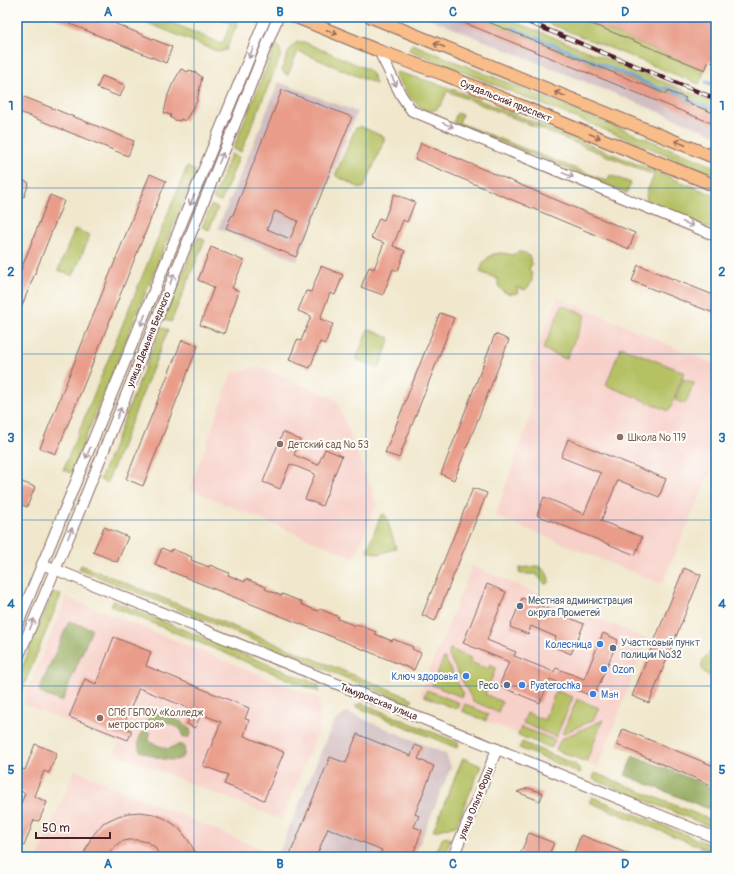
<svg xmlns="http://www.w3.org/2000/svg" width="733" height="874" viewBox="0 0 733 874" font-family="Pangolin,sans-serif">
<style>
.built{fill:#f7d0c9}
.industrial{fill:#d2bec1}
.green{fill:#b5c163;stroke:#807047}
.forest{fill:#90a759;stroke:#6d6342}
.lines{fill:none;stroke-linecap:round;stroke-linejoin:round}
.stream{stroke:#6fa1da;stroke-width:3}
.building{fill:#e99c89;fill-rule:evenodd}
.minor-casing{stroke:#846563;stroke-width:12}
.major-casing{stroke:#846563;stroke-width:14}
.minor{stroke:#fff;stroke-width:10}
.major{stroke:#f8bd88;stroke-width:12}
.rail-casing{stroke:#4a1f2b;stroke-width:4.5}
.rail{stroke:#fdfcf7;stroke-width:3;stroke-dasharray:9;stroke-linecap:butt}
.oneway{stroke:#986655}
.oneway2{stroke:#ae9aa0}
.grid{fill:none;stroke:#1f6fb2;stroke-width:1;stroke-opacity:0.55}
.education-dot{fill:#8d6e63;stroke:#fdfcf7;stroke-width:1.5}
.service-dot{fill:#5c6f8a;stroke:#fdfcf7;stroke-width:1.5}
.shop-dot{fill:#3f7fe0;stroke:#fdfcf7;stroke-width:1.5}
.labels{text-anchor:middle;stroke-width:4;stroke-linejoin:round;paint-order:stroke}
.street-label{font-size:10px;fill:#4a1f2b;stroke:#fdfcf7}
.education-label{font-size:10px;fill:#785e54;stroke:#fdfcf7;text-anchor:start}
.service-label{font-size:10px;fill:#4e5e75;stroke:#fdfcf7;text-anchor:start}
.shop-label{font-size:10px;fill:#366cbe;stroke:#fdfcf7;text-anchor:start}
.neatline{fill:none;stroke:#1f6fb2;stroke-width:1.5}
.grid-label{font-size:13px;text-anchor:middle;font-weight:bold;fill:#1f6fb2}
</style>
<rect width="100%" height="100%" fill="#fdfcf7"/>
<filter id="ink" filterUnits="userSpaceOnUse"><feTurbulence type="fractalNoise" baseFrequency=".025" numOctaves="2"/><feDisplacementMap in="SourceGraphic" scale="8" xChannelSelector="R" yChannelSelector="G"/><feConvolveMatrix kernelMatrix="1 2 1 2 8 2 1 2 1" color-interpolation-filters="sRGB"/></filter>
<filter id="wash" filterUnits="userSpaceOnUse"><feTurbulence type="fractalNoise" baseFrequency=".012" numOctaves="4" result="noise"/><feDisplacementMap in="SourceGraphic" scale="16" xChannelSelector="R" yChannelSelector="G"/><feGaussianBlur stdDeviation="0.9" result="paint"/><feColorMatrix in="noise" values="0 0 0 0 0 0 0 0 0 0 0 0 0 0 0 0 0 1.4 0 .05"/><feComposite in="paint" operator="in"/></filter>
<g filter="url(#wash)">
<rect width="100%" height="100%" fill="#f0e7cc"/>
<!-- built -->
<g class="built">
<path d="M558,297L716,365V459L662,584L495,516L531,414V364Z"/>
<path d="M259,367L336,399L377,504L354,558L190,489L232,373Z"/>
<path d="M472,566L647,639L598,767L420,694Z"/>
<path d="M66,597L320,699L319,729L282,820L115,753L119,743L23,704Z"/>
<path d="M75,770L263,850L261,857H38Z"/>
</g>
<!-- industrial -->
<g class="industrial">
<path d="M426,17H476L665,94L667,91L686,98L685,101L716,114V135Z"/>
<path d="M279,82L357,112L297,261L218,228Z"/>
<path d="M347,712L446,754L451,767L414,857H277L333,723Z"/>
</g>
<!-- green -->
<g class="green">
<path d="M133,17H158L222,44L231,23L216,17H232L237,21V25L226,50L219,52Z"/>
<path d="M476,17H503L716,103V114L684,101L685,98L667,91L666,94Z"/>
<path d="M533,17H575L705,70L699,84Z"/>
<path d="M298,42H304L367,69L372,74L376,84L298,51L288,75L284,73L282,69C286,60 288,46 298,42Z"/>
<path d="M276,44C280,48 281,50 281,55L241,152L233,149Z"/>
<path d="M412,44L716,167V175L409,50Z"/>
<path d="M397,72L442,85L716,196V231L649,204C642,195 651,185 654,175L447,91C445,96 443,102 440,106C424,125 402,85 395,75Z"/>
<path d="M457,113L462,115L459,123L607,181L610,175L631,183L627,193L453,123Z"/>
<path d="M360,126L384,137V141L364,188H360L336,176V173L355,129Z"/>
<path d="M231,154L239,157L221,202L213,199Z"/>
<path d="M187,167L196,171L71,473L63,470Z"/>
<path d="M211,205L218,208L209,230L202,227Z"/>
<path d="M75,229L90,235L73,276L58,270Z"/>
<path d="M198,237L205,240L171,322L164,319Z"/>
<path d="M518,252C527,252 530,255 532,264L529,269C535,277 532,284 525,290L517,287L518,293C508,295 503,293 498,285V279L480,272C484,255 496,250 512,255Z"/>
<path d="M562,305L586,315L566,359L543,349Z"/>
<path d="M161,327L168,330L107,483L100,480Z"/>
<path d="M368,329L390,338L379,368L356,359Z"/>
<path d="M621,347L684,372L669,411L606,385Z"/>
<path d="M683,379L694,383L685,404L675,400Z"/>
<path d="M384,514L386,516L396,548L380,554L367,551L381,515Z"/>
<path d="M81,565L413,699L410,704L79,569Z"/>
<path d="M537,566C544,568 550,576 549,583L545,584L536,574H521L519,573L520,568Z"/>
<path d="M53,592L61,595L17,702V680Z"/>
<path d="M113,601L319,685V692L111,606Z"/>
<path d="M716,648V678C705,676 697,668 705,657C708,653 713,651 716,648Z"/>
<path d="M450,649L471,658L470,662L488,669L490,665L496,668L485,694L502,702L498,712L473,701L449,656V652Z"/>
<path d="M444,657L463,693L462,697L432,685Z"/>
<path d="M427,690L459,703L456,709L424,696Z"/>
<path d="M556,691L573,697L556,737L523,723L527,713L544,720Z"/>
<path d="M577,699L599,708L593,720L562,734Z"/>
<path d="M361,703L459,743L457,748L355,706Z"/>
<path d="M465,704L488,714L486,721L462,711Z"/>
<path d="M603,720L586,762L556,750L561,739Z"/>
<path d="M521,727L555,740L551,748L518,735Z"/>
<path d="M522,742L576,765L581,770L580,773L519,748Z"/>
<path d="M463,758L481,766L456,826L433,831Z"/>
<path d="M595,773L716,822V829L593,779Z"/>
<path d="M592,797L716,847V853L589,802Z"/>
<path d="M445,837L451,839L444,857H432L433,852L437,851L442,839Z"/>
</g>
<!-- forest -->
<g class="forest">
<path d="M69,621L92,629L62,702L42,694L39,690Z"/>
<path d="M156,713L180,721L190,729L191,734L189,737L183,738L182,731C176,725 163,720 155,722L153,725L147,724L146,722L150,715Z"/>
<path d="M146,730L150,733L149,741L152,743L168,749C175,746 177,743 184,746C190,771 151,756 140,751C137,744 138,734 146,730Z"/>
<path d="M633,755L716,789V812L625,775Z"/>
</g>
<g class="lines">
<!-- stream -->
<g class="stream">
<path d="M513,28L661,89L667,88L687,96L688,100L716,110"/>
<path d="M706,82L716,86"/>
</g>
</g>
<g id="blocks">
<!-- building -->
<g class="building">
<path d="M53,17H99L172,47L166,63Z"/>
<path d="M450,17H476L666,94L667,91L686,98L684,101L716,114V125Z"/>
<path d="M575,17H712L716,19V64L709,61L705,70Z"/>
<path d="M181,69L188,72L189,70L195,72L202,77L197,101L185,121L181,119L180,121L175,120L170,117L171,115L164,113L168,95L172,85Z"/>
<path d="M102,76L125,85L120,97L97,88Z"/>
<path d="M282,90L352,117L296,257L226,228L232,215H233ZM275,211L298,221L290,239L267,229Z"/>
<path d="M17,94L134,141L128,156L17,111Z"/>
<path d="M421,143L635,233L629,249L415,159Z"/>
<path d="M150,174L166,181L56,454L40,448Z"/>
<path d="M17,178L29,183L24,197L17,194Z"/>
<path d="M394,194L415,202L407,222L403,220L393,246L405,251L398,271L393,269L383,295L361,287L369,267L374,269L384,243L371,238L379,218L384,220Z"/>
<path d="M50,195L64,201L17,318V280Z"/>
<path d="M211,247L244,261L232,288L239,291L224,334L200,325L214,287L198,280Z"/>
<path d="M638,265L716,296V314L632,281Z"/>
<path d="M321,266L343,275L335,295L330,293L320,319L333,324L325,344L320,342L310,368L289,360L297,340L301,341L311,316L298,311L306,291L311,292Z"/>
<path d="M440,313L454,318L399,458L385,453Z"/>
<path d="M495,334L509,340L454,480L441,474Z"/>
<path d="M182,340L198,346L143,486L126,479Z"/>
<path d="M283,432L300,440L294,455L318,465L325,449L342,456L322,506L305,499L315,474L290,464L280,489L263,482Z"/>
<path d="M568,439L666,479L659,497L618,480L601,521L642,537L635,555L537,515L544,497L584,514L601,473L561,457Z"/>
<path d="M17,480L35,487L27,507L17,503Z"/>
<path d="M473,488L487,493L435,621L422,615Z"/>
<path d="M104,527L128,537L117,562L93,552Z"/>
<path d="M162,548L171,552L172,549L192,557L191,560L209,567L210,565L229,573L228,575L245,582L246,579L266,587L265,589L282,596V594L302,602L301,604L310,608L318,611L320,609L339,617L338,619L356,626L357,624L376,632L375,634L392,641L393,639L413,647L412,649L421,653L414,670L155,565Z"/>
<path d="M684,568L701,575L649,703L632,696Z"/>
<path d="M487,584L506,592L487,640L516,652L514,656L554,672L556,668L584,679L603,633L618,640L594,697L550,679L540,703L499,686L509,662L463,643Z"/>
<path d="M522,598L584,624L571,654L552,646L556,637L531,626L528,634L510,627Z"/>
<path d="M114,637L151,652L146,666L249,708L245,719L249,720L244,736L284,752L264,800L224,784L228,775L203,766L221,722L201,714L195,728L187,724L193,710L139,688L123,727L132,731L128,740L69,717L85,679L96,684Z"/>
<path d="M623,729L716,767V787L617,745Z"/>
<path d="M357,734L411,756L415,745L423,748L418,759L434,766L415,814L419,816L414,827L422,830L412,857H379L382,850L328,828L316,857H289L330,757L346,763Z"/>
<path d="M35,744L57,753L49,773L44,771L34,796L47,802L39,821L34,820L24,846L17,843V814L25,793L17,790V777L20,768L25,770Z"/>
<path d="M528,788L543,793L540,801L517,792Z"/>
<path d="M141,812L153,814L164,818L178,827L189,841L194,850L195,857H160L155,847L147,842L138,840H128L120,842L110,851L108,857H84L85,851L91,838L103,823L118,816L129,813Z"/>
<path d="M529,833L554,843L548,857H519Z"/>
<path d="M581,835L636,857H585L574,853Z"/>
</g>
</g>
</g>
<g filter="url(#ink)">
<use href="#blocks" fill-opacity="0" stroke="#846563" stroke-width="1"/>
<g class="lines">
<!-- minor casing -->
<g class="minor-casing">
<g id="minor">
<path d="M379,51L401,95L412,111L716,236"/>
<path d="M42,564L716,838"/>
<path d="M17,626L266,17"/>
<path d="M17,660L73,527L278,17"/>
<path d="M453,857L497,749"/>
</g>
</g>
<!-- major casing -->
<g class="major-casing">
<g id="major">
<path d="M296,17L379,51L443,74L716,186"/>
<path d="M371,17L716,158"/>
</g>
</g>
<!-- minor -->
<use href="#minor" class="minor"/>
<!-- major -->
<use href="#major" class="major"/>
<!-- rail casing -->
<g class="rail-casing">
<path id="rail" d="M516,17L716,99"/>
</g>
<!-- rail -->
<use href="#rail" class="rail"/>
</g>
<!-- one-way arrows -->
<defs><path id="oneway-shaft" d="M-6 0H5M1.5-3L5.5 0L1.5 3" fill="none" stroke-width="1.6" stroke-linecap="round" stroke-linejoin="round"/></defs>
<g class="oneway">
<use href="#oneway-shaft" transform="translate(332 32) rotate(22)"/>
<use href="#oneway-shaft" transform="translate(439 45) rotate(-158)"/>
<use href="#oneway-shaft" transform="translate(560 94) rotate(-158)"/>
<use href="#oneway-shaft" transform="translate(595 136) rotate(22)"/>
<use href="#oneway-shaft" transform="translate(680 143) rotate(-158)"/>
</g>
<g class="oneway2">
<use href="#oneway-shaft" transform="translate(251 53) rotate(112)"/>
<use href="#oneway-shaft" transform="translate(394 81) rotate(64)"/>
<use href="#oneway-shaft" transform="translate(448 125) rotate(22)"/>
<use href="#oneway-shaft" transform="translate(221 158) rotate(-68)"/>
<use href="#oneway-shaft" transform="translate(568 175) rotate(22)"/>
<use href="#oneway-shaft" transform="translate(192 200) rotate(113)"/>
<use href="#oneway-shaft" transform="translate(688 224) rotate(22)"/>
<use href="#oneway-shaft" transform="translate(172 279) rotate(-68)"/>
<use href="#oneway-shaft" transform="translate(143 320) rotate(112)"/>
<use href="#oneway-shaft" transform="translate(119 413) rotate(-68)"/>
<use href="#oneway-shaft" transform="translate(88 453) rotate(112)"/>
<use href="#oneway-shaft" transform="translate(70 533) rotate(-67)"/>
<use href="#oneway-shaft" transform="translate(32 624) rotate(-68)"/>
</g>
</g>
<!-- grid -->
<path class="grid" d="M194,17V857M366,17V857M539,17V857M17,188H716M17,354H716M17,520H716M17,686H716"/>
<!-- markers -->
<g class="education-dot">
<circle cx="620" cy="437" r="4"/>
<circle cx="280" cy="444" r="4"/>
<circle cx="100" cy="718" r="4"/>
</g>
<g class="service-dot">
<circle cx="520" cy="606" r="4"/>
<circle cx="613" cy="648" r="4"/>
<circle cx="507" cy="685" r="4"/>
</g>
<g class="shop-dot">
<circle cx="600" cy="644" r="4"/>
<circle cx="604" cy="669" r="4"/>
<circle cx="466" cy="676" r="4"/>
<circle cx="522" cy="685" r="4"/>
<circle cx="593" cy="694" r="4"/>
</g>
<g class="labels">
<!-- street labels -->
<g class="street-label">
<text transform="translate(506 100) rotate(22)" y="4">Суздальский проспект</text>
<text transform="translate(148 339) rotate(-68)" y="4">улица Демьяна Бедного</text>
<text transform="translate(379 701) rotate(22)" y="4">Тимуровская улица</text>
<text transform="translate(475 803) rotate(-68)" y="4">улица Ольги Форш</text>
</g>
<!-- education labels -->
<g class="education-label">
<text x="628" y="441">Школа № 119</text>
<text x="288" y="448">Детский сад № 53</text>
<text x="108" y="716">СПб ГБПОУ «Колледж<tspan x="108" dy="12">метростроя»</tspan></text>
</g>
<!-- service labels -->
<g class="service-label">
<text x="528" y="604">Местная администрация<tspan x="528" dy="12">округа Прометей</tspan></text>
<text x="621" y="646">Участковый пункт<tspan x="621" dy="12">полиции №32</tspan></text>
<text x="499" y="689" text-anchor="end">Ресо</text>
</g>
<!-- shop labels -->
<g class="shop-label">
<text x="592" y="648" text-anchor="end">Колесница</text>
<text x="612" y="673">Ozon</text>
<text x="458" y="680" text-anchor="end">Ключ здоровья</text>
<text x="530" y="689">Pyaterochka</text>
<text x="601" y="698">Мэн</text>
</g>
</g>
<!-- margin -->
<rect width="733" height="874" fill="none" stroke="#fdfcf7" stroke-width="44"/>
<!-- scale -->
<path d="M36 832v6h74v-6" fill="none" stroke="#4a1f2b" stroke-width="2"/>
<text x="42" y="832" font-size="12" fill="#4a1f2b" stroke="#fdfcf7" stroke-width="3" paint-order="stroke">50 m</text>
<rect x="22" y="22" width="689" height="830" class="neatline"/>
<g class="grid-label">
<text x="108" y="16">A</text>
<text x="280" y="16">B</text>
<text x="453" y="16">C</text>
<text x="625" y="16">D</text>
<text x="11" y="110">1</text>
<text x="722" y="110">1</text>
<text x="11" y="276">2</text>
<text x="722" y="276">2</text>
<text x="11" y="442">3</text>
<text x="722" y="442">3</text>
<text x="11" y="608">4</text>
<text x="722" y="608">4</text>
<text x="11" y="774">5</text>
<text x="722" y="774">5</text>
<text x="108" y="868">A</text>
<text x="280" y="868">B</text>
<text x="453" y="868">C</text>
<text x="625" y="868">D</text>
</g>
</svg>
